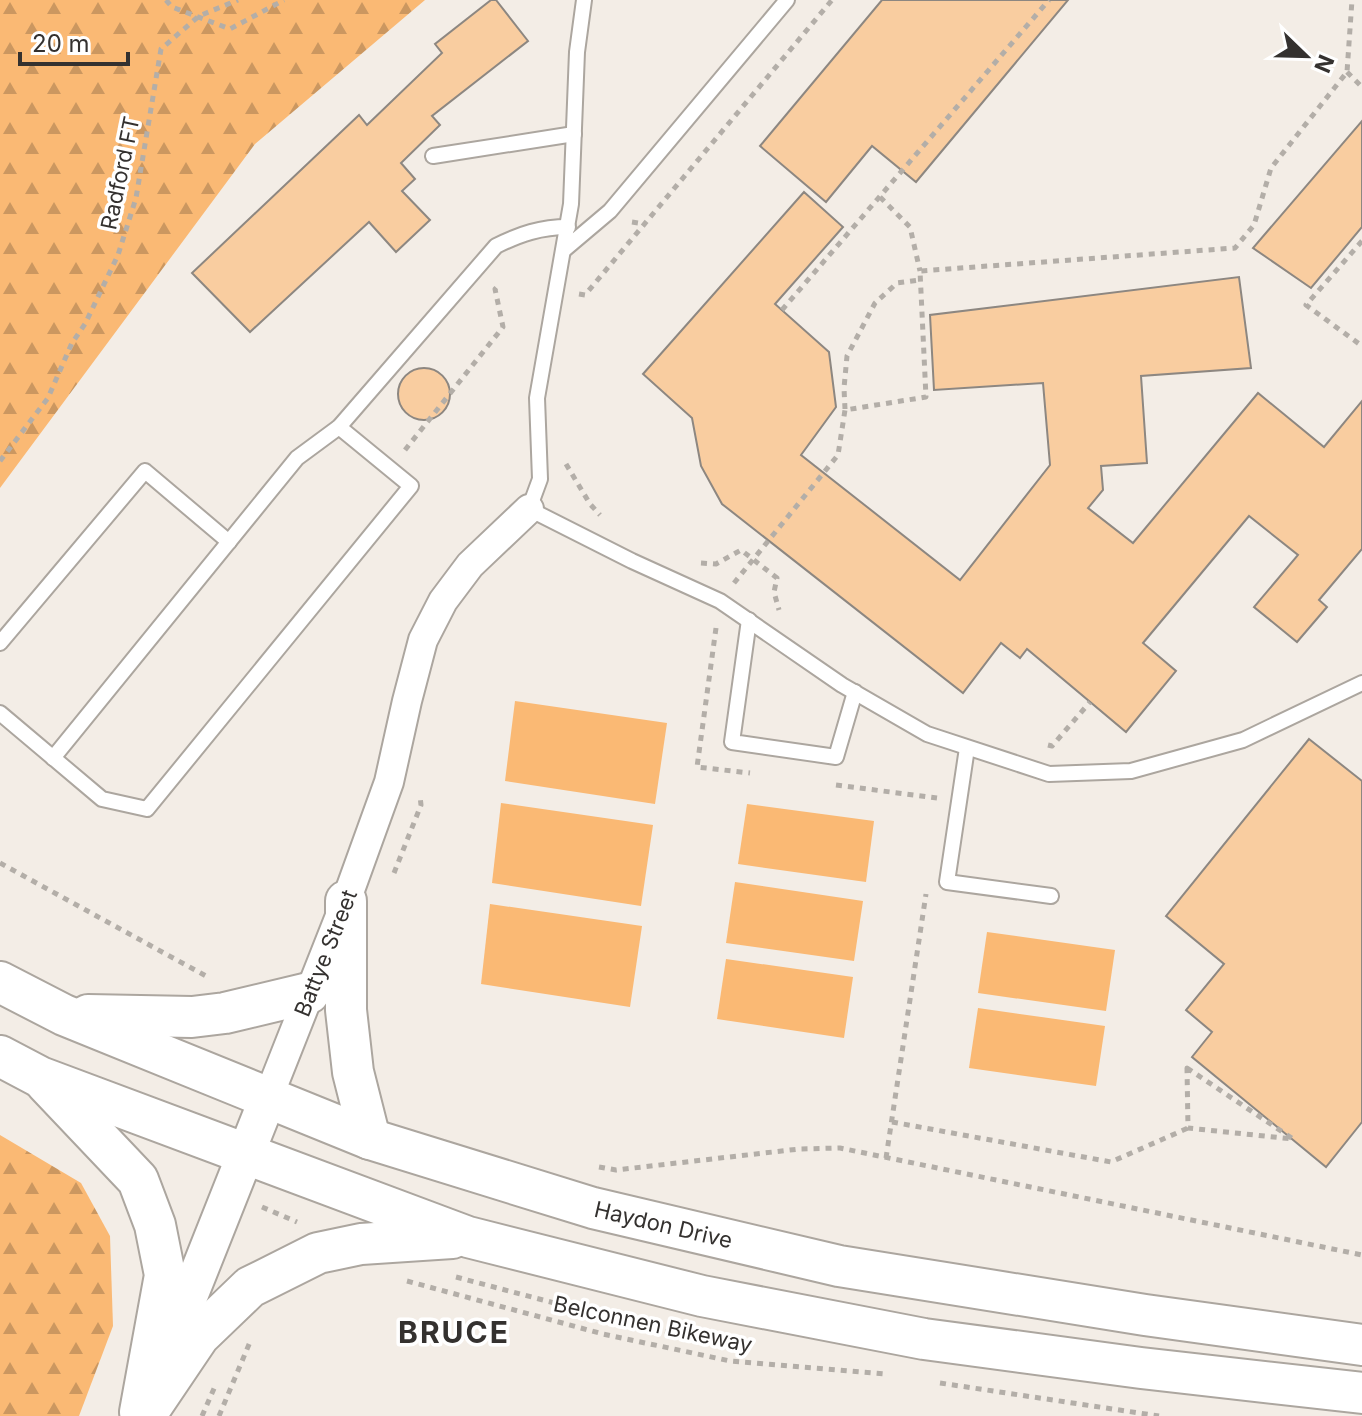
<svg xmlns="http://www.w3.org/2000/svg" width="1362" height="1416" viewBox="0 0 1362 1416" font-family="Inter,sans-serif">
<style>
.forest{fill:url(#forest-firs)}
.pitch{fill:#fab974}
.building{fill:#f9cda0;stroke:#8d8781;stroke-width:2}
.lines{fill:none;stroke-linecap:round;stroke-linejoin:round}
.service-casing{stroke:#aca69f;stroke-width:18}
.minor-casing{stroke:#aca69f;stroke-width:32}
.tertiary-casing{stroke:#aca69f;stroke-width:40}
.secondary-casing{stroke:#aca69f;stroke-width:44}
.path{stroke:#b3aea8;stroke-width:5;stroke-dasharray:6 6;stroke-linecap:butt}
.service{stroke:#fff;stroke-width:14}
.minor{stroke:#fff;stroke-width:28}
.tertiary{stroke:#fff;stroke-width:36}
.secondary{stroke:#fff;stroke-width:40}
.labels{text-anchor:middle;stroke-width:7;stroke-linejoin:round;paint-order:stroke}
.street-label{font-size:22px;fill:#34312f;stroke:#fff}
.district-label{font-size:30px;font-weight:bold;letter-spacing:2px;fill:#34312f;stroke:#fff}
</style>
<defs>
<pattern id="forest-firs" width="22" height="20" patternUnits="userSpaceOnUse" patternTransform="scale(2)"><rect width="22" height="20" fill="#fab974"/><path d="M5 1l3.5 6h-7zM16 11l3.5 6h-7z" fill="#cb9760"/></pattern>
</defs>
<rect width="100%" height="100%" fill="#f3ede6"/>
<!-- forest -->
<g class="forest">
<path d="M0,0H425L255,144L0,488Z"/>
<path d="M0,1135L81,1183L110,1236L113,1326L79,1416H0Z"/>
</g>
<!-- pitch -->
<g class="pitch">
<path d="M515,701L667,723L655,804L505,781Z"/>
<path d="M501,803L653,825L641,906L492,883Z"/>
<path d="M747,804L874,821L866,882L738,864Z"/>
<path d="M735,882L863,901L854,961L726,943Z"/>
<path d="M490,904L642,926L630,1007L481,984Z"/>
<path d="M987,932L1115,950L1106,1011L978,993Z"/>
<path d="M726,959L853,977L844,1038L717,1019Z"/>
<path d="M978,1008L1105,1026L1096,1086L969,1068Z"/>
</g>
<!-- building -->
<g class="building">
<path d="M491,0H496L528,41L432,116L440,125L401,163L415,179L402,191L430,220L396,252L369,222L250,332L192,273L359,115L367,125L442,53L435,44Z"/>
<path d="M882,0H1068L916,182L872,146L826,202L760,146Z"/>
<path d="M1362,121V227L1311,288L1253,248Z"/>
<path d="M804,192L843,227L775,304L829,352L836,407L801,455L960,580L1050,465L1043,383L934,390L930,315L1239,277L1251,368L1141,376L1147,463L1101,466L1103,490L1088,508L1133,543L1258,393L1324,447L1362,401V549L1319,600L1327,607L1297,642L1254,607L1298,555L1249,516L1143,643L1176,671L1126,732L1027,649L1020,658L1001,643L963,693L722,504L701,466L692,418L643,374Z"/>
<circle cx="424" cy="394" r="26"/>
<path d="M1309,739L1362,781V1122L1326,1167L1192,1057L1212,1032L1186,1010L1224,964L1166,916Z"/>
</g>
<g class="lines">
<!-- service casing -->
<g class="service-casing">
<g id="service">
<path d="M584,0L577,52L571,204L537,398L540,479L529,509L632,561L720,601L842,685L927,734L1049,774L1131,771L1243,740L1362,683"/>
<path d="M433,156L574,134"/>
<path d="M565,249L610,211L787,0"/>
<path d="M749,620L732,742L836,757L855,692"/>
<path d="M0,643L145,471L229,542"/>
<path d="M0,713L102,799L147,809L411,486L339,427"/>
<path d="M967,748L947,882L1051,896"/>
<path d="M53,758L297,458L339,427L496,246C520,234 541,227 568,227"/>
</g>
</g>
<!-- minor casing -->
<g class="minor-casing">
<g id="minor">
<path id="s1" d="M268,1098L346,901L389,782L407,701L423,640L443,601L470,565L529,509"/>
</g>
</g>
<!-- tertiary casing -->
<g class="tertiary-casing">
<path id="tertiary" d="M157,1377L268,1098"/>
</g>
<!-- secondary casing -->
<g class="secondary-casing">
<g id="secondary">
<path d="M346,901V1010L353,1072L370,1139"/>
<path id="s2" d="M0,982L64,1015L370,1139L593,1208L839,1266L1145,1315L1362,1345"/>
<path d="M88,1015L192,1017L225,1013L309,993"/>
<path d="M0,1056L40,1077L468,1237L702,1296L924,1339L1141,1368L1362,1393"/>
<path d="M46,1083L138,1180L155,1225L165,1275L140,1412"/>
<path d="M145,1416L199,1336L250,1287L318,1253L361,1244L452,1238"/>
</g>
</g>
<!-- path -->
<g class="path">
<path d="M166,0L172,7L230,29L284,0"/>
<path d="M1347,72L1362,87"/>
<path d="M880,197L910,227L920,271"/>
<path d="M632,222L645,224"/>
<path d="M1362,241L1306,305L1362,346"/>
<path d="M579,294L585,295L832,0"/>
<path d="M782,310L1049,0"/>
<path d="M845,409L844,388L847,356L875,303L897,283L920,280"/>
<path d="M405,450L503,327L495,289L499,285"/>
<path d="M0,461L48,398L72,343L85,324L118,255L136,198L161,49L199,16L238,0"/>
<path d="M566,464L590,504L600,515"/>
<path d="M701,563L716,564L741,550L777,578L774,592L779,610"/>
<path d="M734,583L838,455L845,410L926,397L920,271L1235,248L1254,225L1271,168L1347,72L1352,0"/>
<path d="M716,628L697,767L750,773"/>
<path d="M1048,745L1052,746L1090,702"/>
<path d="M836,785L937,798"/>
<path d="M0,863L206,976"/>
<path d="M394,873L421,805L420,796"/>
<path d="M1187,1068L1293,1139L1188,1128Z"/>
<path d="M892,1122L1111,1162L1188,1128"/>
<path d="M886,1158L926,894"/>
<path d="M599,1167L616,1170L799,1149L840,1148L1362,1255"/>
<path d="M262,1207L297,1222"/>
<path d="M456,1277L649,1328L695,1337"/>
<path d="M407,1281L603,1334L730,1361L887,1374"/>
<path d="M940,1383L1159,1416"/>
<path d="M202,1416L216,1384"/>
<path d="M219,1416L250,1342"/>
</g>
<!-- service -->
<use href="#service" class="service"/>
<!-- minor -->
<use href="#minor" class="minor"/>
<!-- tertiary -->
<use href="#tertiary" class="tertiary"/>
<!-- secondary -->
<use href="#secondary" class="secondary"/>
</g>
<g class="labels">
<!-- street labels -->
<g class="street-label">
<text transform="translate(120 173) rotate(-78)" y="8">Radford FT</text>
<text dy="8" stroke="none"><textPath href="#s1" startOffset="156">Battye Street</textPath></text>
<text dy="8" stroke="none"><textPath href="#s2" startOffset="708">Haydon Drive</textPath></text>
<text transform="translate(653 1324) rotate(12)" y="8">Belconnen Bikeway</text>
</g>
<!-- district labels -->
<g class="district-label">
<text x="454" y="1343">BRUCE</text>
</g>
</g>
<!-- north arrow -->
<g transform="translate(1306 56) rotate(113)" stroke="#ffffff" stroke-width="6" paint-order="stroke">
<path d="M0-6L14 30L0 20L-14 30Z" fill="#34312f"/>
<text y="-12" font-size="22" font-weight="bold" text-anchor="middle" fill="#34312f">N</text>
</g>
<!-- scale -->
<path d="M20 52v12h108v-12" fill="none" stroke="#34312f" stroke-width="4"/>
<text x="32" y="52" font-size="24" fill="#34312f" stroke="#ffffff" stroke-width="6" paint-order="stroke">20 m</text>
</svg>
